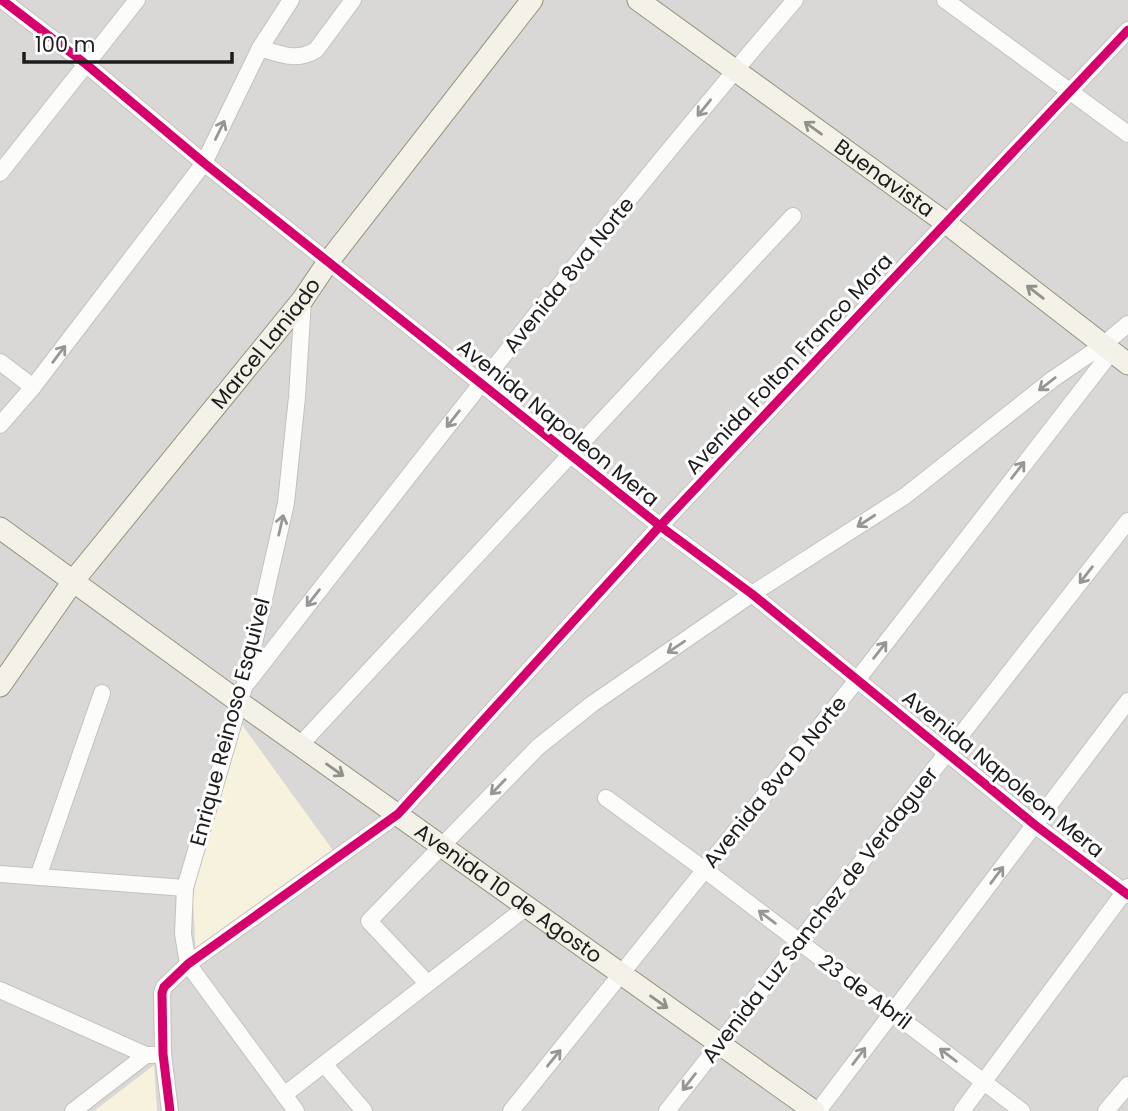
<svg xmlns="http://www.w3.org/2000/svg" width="1128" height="1111" viewBox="0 0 1128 1111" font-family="Poppins,sans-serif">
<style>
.residential{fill:#dad8d6}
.education{fill:#f6f2de}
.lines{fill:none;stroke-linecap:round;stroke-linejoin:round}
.street-casing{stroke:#c3c2c0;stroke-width:18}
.secondary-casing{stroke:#95937c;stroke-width:23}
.street{stroke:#fcfcfb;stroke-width:16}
.secondary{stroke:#f3f1e8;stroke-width:21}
.cycleway-casing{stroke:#fff;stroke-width:13}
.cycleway{stroke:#d6006c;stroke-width:9}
.oneway{stroke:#979797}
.oneway2{stroke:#92918c}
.labels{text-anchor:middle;stroke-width:6;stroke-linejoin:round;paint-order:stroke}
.street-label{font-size:21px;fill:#1c1c1c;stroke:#fff}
</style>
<rect width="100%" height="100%" fill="#ebe8e4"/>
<!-- residential -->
<rect class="residential" x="0" y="0" width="1128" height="1111"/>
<!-- education -->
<g class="education">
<path d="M240,722L337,856L196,959L193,899L201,843Z"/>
<path d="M154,1065L157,1111H94Z"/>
</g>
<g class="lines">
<!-- street casing -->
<g class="street-casing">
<g id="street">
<path d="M2,0L87,65L204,163L660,526L752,594L1035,825L1128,895"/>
<path d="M945,0L1128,134"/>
<path d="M260,48C280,54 297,62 316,50L353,0"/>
<path d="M0,173L137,0"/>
<path d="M0,362L33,387"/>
<path d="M0,425L33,387L204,163L260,48L291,0"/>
<path d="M244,687C425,455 604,223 795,0"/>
<path d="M300,745L793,216"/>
<path d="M606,798L705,870L1022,1111"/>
<path d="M0,874L185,888"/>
<path d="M38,877L102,693"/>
<path d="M427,983L369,921L538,747L592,704L752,594L905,496L1053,379L1103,345L1128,324"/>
<path d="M0,990L146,1055"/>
<path d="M324,1064L364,1111"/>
<path d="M284,1095L528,906"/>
<path d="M73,1111L146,1055H154"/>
<path d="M170,1111L163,1054L162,993L164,987L188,964L398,814L660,526L1128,30"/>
<path d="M296,1111L188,964L183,934L185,888L244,687L286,503L297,397L303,299"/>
<path d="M511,1111L857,680L1112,351"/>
<path d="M667,1111L1128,521"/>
<path d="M818,1111L1128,701"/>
<path d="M962,1111L1128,887"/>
<path d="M1106,1111L1128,1085"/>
</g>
</g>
<!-- secondary casing -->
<g class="secondary-casing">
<g id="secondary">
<path id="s1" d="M638,0L946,223L1128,364"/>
<path id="s2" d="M0,528L239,702L814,1111"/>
<path id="s3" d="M0,686L74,580L303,299L328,262L532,0"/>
</g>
</g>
<!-- street -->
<use href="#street" class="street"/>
<!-- secondary -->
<use href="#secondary" class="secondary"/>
<!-- cycleway casing -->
<g class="cycleway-casing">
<g id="cycleway">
<path d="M2,0L87,65L204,163L660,526L752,594L1035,825L1128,895"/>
<path d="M170,1111L163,1054L162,993L164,987L188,964L398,814L660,526L1128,30"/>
</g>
</g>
<!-- cycleway -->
<use href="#cycleway" class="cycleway"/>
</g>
<!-- one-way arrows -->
<defs><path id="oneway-shaft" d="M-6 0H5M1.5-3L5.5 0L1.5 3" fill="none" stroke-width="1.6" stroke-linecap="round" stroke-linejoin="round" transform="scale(1.75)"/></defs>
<g class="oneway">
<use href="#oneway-shaft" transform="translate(704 108) rotate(129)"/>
<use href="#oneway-shaft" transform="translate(220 130) rotate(-64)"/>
<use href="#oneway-shaft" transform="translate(59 354) rotate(-53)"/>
<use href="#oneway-shaft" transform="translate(1047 384) rotate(142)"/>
<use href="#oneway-shaft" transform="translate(453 419) rotate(128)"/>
<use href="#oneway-shaft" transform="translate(1018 470) rotate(-52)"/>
<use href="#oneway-shaft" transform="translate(866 521) rotate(147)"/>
<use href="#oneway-shaft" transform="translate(281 525) rotate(-77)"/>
<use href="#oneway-shaft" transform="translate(1086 575) rotate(128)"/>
<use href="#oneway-shaft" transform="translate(313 598) rotate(128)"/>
<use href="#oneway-shaft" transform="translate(676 647) rotate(146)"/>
<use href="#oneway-shaft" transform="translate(880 650) rotate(-52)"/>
<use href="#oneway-shaft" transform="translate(498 787) rotate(134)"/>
<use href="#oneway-shaft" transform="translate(997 875) rotate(-53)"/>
<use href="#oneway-shaft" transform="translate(767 917) rotate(-143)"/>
<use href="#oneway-shaft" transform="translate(948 1055) rotate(-143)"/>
<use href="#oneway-shaft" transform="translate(859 1056) rotate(-53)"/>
<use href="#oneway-shaft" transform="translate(554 1058) rotate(-51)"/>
<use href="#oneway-shaft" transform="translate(689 1082) rotate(128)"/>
</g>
<g class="oneway2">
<use href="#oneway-shaft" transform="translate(813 128) rotate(-144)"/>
<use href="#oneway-shaft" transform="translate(1035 292) rotate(-142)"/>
<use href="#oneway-shaft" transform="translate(335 770) rotate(35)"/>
<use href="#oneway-shaft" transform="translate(659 1002) rotate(35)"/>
</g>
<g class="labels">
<!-- street labels -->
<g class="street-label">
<text dy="7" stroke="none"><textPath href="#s1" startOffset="304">Buenavista</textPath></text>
<text transform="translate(569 275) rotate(-51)" y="7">Avenida 8va Norte</text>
<text dy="7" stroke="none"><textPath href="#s3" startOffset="434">Marcel Laniado</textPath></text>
<text transform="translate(789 364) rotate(-47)" y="7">Avenida Folton Franco Mora</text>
<text transform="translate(558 423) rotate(39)" y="7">Avenida Napoleon Mera</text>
<text transform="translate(230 722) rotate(-75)" y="7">Enrique Reinoso Esquivel</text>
<text transform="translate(1003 774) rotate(39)" y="7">Avenida Napoleon Mera</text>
<text transform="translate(775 782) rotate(-51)" y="7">Avenida 8va D Norte</text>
<text dy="7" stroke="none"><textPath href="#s2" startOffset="626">Avenida 10 de Agosto</textPath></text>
<text transform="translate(820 915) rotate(-52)" y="7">Avenida Luz Sanchez de Verdaguer</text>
<text transform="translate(865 992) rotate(37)" y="7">23 de Abril</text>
</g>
</g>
<!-- scale -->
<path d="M24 52v10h208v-10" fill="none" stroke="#1c1c1c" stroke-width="3.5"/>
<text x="35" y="52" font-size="21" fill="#1c1c1c" stroke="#ffffff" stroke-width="5" paint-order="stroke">100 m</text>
</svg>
